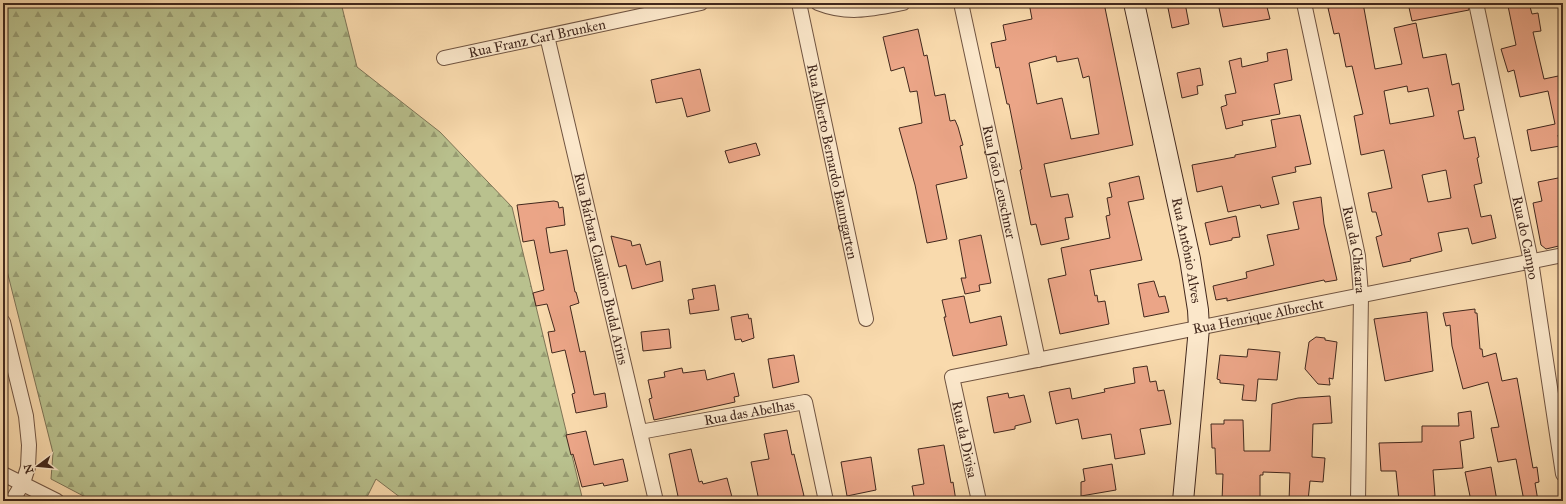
<svg xmlns="http://www.w3.org/2000/svg" width="1566" height="504" viewBox="0 0 1566 504" font-family="'IM FELL Great Primer',serif">
<style>
.forest{fill:url(#forest-firs);stroke:#7e7456}
.building{fill:#eba587;stroke:#42281d;fill-rule:evenodd}
.lines{fill:none;stroke-linecap:round;stroke-linejoin:round}
.street-casing{stroke:#705441;stroke-width:16}
.secondary-casing{stroke:#42281d;stroke-width:22}
.street{stroke:#fbe7ca;stroke-width:14}
.secondary{stroke:#fbe7ca;stroke-width:20}
.labels{text-anchor:middle;stroke-width:3;stroke-linejoin:round;paint-order:stroke}
.street-label{font-size:14px;fill:#42281d;stroke:#fbe7ca}
</style>
<defs>
<pattern id="forest-firs" width="22" height="20" patternUnits="userSpaceOnUse"><rect width="22" height="20" fill="#b9c18e"/><path d="M5 1l3.5 6h-7zM16 11l3.5 6h-7z" fill="#989d73"/></pattern>
</defs>
<rect width="100%" height="100%" fill="#f9daad"/>
<filter id="stains"><feTurbulence type="fractalNoise" baseFrequency=".005" numOctaves="4"/><feColorMatrix values="0 0 0 0 .2 0 0 0 0 .09 0 0 0 0 .02 0 0 0 .5 -.17"/></filter>
<radialGradient id="worn" r=".72"><stop offset=".6" stop-color="#630" stop-opacity="0"/><stop offset="1" stop-color="#630" stop-opacity=".3"/></radialGradient>
<!-- forest -->
<path class="forest" d="M3,3H341L357,67L440,132L512,207L583,501H405L376,479L365,501H93L51,479L53,453L3,255Z"/>
<!-- building -->
<g class="building">
<path d="M1029,3H1104L1133,145L1044,164L1051,197L1068,194L1073,217L1065,218L1069,239L1041,245L1036,224L1031,225L1020,170L1022,169L1009,104H1007L999,67L996,68L991,43L1006,40L1003,25L1032,19ZM1056,56L1057,62L1078,58L1083,78L1089,76L1099,134L1071,139L1062,98L1037,104L1029,63Z"/>
<path d="M1167,3H1185L1189,24L1172,28Z"/>
<path d="M1218,3H1266L1270,19L1223,27Z"/>
<path d="M1332,3H1363L1375,69L1402,64L1394,28L1416,23L1423,58L1446,54L1452,85L1459,83L1464,110L1458,111L1464,139L1475,137L1479,157L1477,158L1482,183L1474,185L1481,217L1491,215L1496,238L1472,244L1468,228L1438,233L1442,251L1410,259L1411,261L1383,267L1376,237L1382,235L1376,212H1372L1368,193L1392,188L1384,150L1361,155L1354,116L1363,114L1352,66L1346,67L1339,33L1334,34L1328,8L1333,7ZM1407,86L1408,92L1428,88L1434,116L1390,124L1384,91ZM1446,170L1451,198L1428,202L1422,175Z"/>
<path d="M1408,3H1468L1469,10L1412,21Z"/>
<path d="M1523,3H1529L1532,14L1538,13L1541,31L1533,32L1544,79L1563,75V135H1558L1560,146L1531,151L1527,130L1555,124L1548,91L1520,97L1514,70L1508,72L1501,49L1516,45L1508,6Z"/>
<path d="M918,29L924,56L927,55L935,96L945,94L950,121L955,120L958,127L963,145L960,146L967,178L936,185L947,239L927,243L915,185L899,128L922,123L917,91L910,92L904,67L891,71L883,37Z"/>
<path d="M1287,49L1292,80L1274,84L1280,114L1242,121L1243,125L1226,129L1221,107L1227,105L1225,95L1236,93L1229,61L1241,58L1242,67L1268,61L1267,53Z"/>
<path d="M1200,68L1203,85L1197,86L1198,94L1182,98L1177,73Z"/>
<path d="M700,69L710,111L687,117L682,98L656,103L651,80Z"/>
<path d="M1300,115L1311,164L1295,167L1296,172L1272,177L1279,204L1261,208L1260,205L1228,212L1222,186L1197,192L1192,165L1235,157V155L1276,147L1271,120Z"/>
<path d="M756,143L760,155L729,163L725,151Z"/>
<path d="M1139,176L1144,199L1128,202L1142,260L1090,270L1095,296L1097,295L1098,302L1105,301L1109,324L1060,334L1048,279L1066,275L1061,248L1110,238L1106,216L1110,215L1107,198L1112,197L1109,183Z"/>
<path d="M1563,177V245L1546,249L1541,245L1533,203L1542,201L1538,182Z"/>
<path d="M1321,197L1324,224L1337,280L1325,282L1324,280L1227,301V298L1216,300L1213,286L1247,278L1246,272L1274,265L1267,235L1299,229L1293,202Z"/>
<path d="M554,201L558,202L559,208L563,207L565,225L546,228L550,253L567,250L575,292H576L579,303L570,306L580,352L585,351L594,395L605,393L607,407L576,413L572,394L575,393L565,350L552,353L548,332L555,331L547,304L536,306L533,293L544,290L534,240L523,242L517,205Z"/>
<path d="M1236,216L1240,237L1232,238V240L1210,245L1205,223Z"/>
<path d="M981,235L991,283L979,285L980,291L965,294L961,278H966L959,240Z"/>
<path d="M611,236L631,241L632,246L640,244L646,265L660,261L663,281L632,289L626,265L619,267Z"/>
<path d="M1154,281L1159,297L1165,296L1169,312L1144,317L1138,284Z"/>
<path d="M715,285L719,310L690,314L688,300L694,299L692,289Z"/>
<path d="M964,296L970,323L1001,316L1007,345L953,356L944,317H946L942,300Z"/>
<path d="M1475,309V313H1477L1480,349H1482L1483,357L1496,353L1502,381L1517,378L1533,468L1537,467L1539,482L1535,483L1538,501H1524L1516,459L1498,462L1491,428L1499,427L1488,382L1463,389L1452,346L1450,325L1446,326L1443,313Z"/>
<path d="M1427,312L1433,371L1385,381L1374,319Z"/>
<path d="M748,314L749,319L751,318L754,338L742,342L741,339L735,340L731,317Z"/>
<path d="M669,329L671,348L643,351L641,332Z"/>
<path d="M1316,337L1325,338V340L1337,342L1333,379L1329,378L1330,385L1318,384L1305,369L1309,342Z"/>
<path d="M1248,349L1280,352L1277,380L1258,379L1256,401L1242,400L1244,385L1220,383V380L1217,379L1220,355L1247,357Z"/>
<path d="M794,355L799,382L773,388L768,359Z"/>
<path d="M1147,366L1150,382L1156,381L1158,391L1164,390L1171,424L1140,429L1145,454L1115,459L1111,434L1082,439L1078,419L1056,424L1049,392L1070,388L1072,399L1105,392L1104,389L1135,383L1133,368Z"/>
<path d="M682,368L683,373L705,370L707,380L734,373L739,396L734,397L735,402L654,420L649,399L652,398L648,380L665,377L664,372Z"/>
<path d="M1008,393L1009,398L1024,395L1031,422L1015,426V429L994,433L987,397Z"/>
<path d="M1330,396L1332,423L1313,424L1312,457L1325,458L1323,482L1310,481L1308,501H1289L1290,473L1263,472V475H1260V501H1222L1223,474H1216L1215,448H1212L1211,424H1224V420H1243L1244,451H1270L1272,404L1298,398Z"/>
<path d="M1471,411L1474,438L1460,441L1463,468L1433,470L1435,496L1419,498V501H1399L1396,471H1381L1379,443L1422,442V426H1459L1458,413Z"/>
<path d="M787,430L792,455L794,454L804,496L782,501H759L751,462L769,459L764,434Z"/>
<path d="M586,431L594,465L623,459L628,481L604,486L603,483L582,487L573,454L571,455L566,435Z"/>
<path d="M944,445L951,483L953,482L956,501H915L912,486L924,484L918,449Z"/>
<path d="M691,449L699,482L702,481L703,484L727,478L733,501H679L669,454Z"/>
<path d="M871,457L876,490L847,496L841,462Z"/>
<path d="M1112,464L1116,490L1081,496V482L1085,481L1083,469Z"/>
<path d="M1491,467L1497,501H1471L1465,472Z"/>
</g>
<g class="lines">
<!-- street casing -->
<g class="street-casing">
<g id="street">
<path id="s1" d="M799,3L866,319"/>
<path d="M818,3C848,15 872,9 903,3"/>
<path id="s2" d="M961,3L1038,360"/>
<path id="s3" d="M1304,3L1358,256L1361,295L1358,501"/>
<path id="s4" d="M1476,3L1531,261L1563,474"/>
<path id="s5" d="M547,36L656,501"/>
<path id="s6" d="M444,58L701,3"/>
<path d="M3,322L26,416L29,445L28,467L23,483L12,501"/>
<path id="s7" d="M640,432L805,402L826,501"/>
<path d="M3,474L57,501"/>
<path id="s8" d="M979,501L952,377L1563,255"/>
</g>
</g>
<!-- secondary casing -->
<g class="secondary-casing">
<g id="secondary">
<path id="s9" d="M1134,3L1190,259L1198,310L1199,328L1183,501"/>
</g>
</g>
<!-- street -->
<use href="#street" class="street"/>
<!-- secondary -->
<use href="#secondary" class="secondary"/>
</g>
<g class="labels">
<!-- street labels -->
<g class="street-label">
<text dy="5" stroke="none"><textPath href="#s6" startOffset="95">Rua Franz Carl Brunken</textPath></text>
<text dy="5" stroke="none"><textPath href="#s1" startOffset="162">Rua Alberto Bernardo Baumgarten</textPath></text>
<text dy="5" stroke="none"><textPath href="#s2" startOffset="183">Rua João Leuschner</textPath></text>
<text dy="5" stroke="none"><textPath href="#s4" startOffset="240">Rua do Campo</textPath></text>
<text dy="5" stroke="none"><textPath href="#s9" startOffset="253">Rua Antônio Alves</textPath></text>
<text dy="5" stroke="none"><textPath href="#s3" startOffset="252">Rua da Chácara</textPath></text>
<text dy="5" stroke="none"><textPath href="#s5" startOffset="239">Rua Bárbara Claudino Budal Arins</textPath></text>
<text dy="5" stroke="none"><textPath href="#s8" startOffset="439">Rua Henrique Albrecht</textPath></text>
<text dy="5" stroke="none"><textPath href="#s7" startOffset="111">Rua das Abelhas</textPath></text>
<text transform="translate(965 439) rotate(78)" y="5">Rua da Divisa</text>
</g>
</g>
<!-- margin -->
<rect width="1566" height="504" fill="none" stroke="#f9daad" stroke-width="16"/>
<rect x="4" y="4" width="1558" height="496" fill="none" stroke="#42281d" stroke-width="2"/>
<rect x="8" y="8" width="1550" height="488" fill="none" stroke="#42281d"/>
<!-- north arrow -->
<g transform="translate(38 466) rotate(254)" stroke="#fbe7ca" stroke-width="3" paint-order="stroke">
<path d="M0-3L7 15L0 10L-7 15Z" fill="#42281d"/>
<text y="-6" font-size="11" font-weight="bold" text-anchor="middle" fill="#42281d">N</text>
</g>
<rect width="100%" height="100%" filter="url(#stains)"/>
<rect width="100%" height="100%" fill="url(#worn)"/>
</svg>
